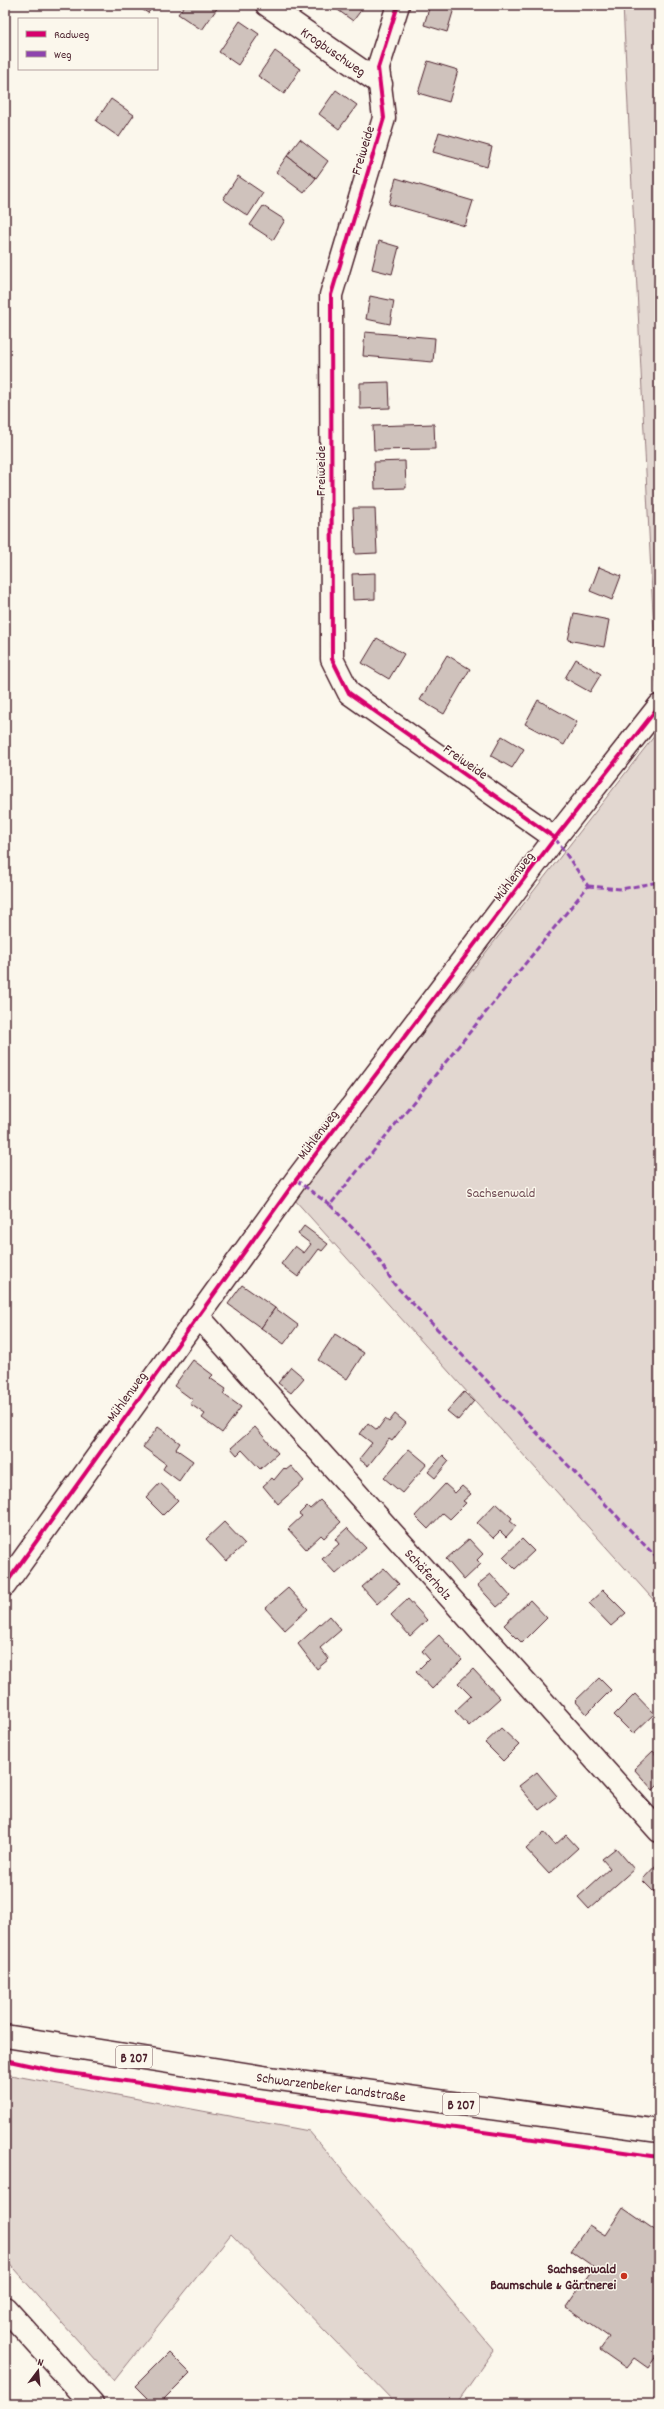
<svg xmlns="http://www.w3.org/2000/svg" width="664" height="2409" viewBox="0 0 664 2409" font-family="Dekko,sans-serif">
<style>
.green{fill:#e2d7d0;stroke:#967b7e}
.building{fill:#cfc2bc;stroke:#4a1f2b}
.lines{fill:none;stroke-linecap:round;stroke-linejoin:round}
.minor-casing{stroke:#4a1f2b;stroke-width:25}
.major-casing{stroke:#4a1f2b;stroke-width:25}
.minor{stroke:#fbf7ec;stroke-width:22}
.major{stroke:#fbf7ec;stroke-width:22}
.quiet{stroke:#8e44ad;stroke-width:3;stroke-dasharray:6 3;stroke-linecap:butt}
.cycleway-casing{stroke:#fbf7ec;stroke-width:6}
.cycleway{stroke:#d6006c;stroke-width:4}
.poi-dot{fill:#c8321e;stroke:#fbf7ec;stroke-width:1.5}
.labels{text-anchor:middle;stroke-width:3;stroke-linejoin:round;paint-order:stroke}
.shield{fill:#fbf7ec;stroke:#7f6065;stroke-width:1}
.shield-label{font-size:13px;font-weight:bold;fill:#4a1f2b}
.street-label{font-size:14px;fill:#4a1f2b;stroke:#fbf7ec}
.park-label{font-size:14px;fill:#704d54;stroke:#fbf7ec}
.poi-label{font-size:14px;font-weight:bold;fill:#4a1f2b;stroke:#fbf7ec;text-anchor:end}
</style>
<rect width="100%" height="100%" fill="#fbf7ec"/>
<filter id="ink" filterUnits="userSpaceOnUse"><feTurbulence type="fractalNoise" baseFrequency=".025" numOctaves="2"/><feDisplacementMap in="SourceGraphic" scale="8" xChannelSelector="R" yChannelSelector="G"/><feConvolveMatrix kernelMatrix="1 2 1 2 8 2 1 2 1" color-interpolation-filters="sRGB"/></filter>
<g filter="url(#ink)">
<!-- green -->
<g class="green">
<path d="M623,5H659V719L657,695Z"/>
<path d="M659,730V1606L294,1199Z"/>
<path d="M5,2074L309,2131L494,2350L456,2404H396L231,2234L114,2381L5,2259Z"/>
</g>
<!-- building -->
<g class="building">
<path d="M135,5H154L148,13Z"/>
<path d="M185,5H215L218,7L202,30L178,14Z"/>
<path d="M331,5H365L353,21Z"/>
<path d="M430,5H455L447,32L424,25Z"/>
<path d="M240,21L259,34L238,65L219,52Z"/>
<path d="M275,51L300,69L284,94L258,76Z"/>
<path d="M428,61L458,70L449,102L418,93Z"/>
<path d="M336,90L357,105L339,129L319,114Z"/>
<path d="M111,99L134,115L119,137L96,121Z"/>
<path d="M439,132L492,147L487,167L433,152Z"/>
<path d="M300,139L328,161L316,178L287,156Z"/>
<path d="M287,156L316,178L304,193L276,172Z"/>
<path d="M238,176L263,193L248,216L223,199Z"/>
<path d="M396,178L473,201L465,226L389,204Z"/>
<path d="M263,206L285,220L273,240L250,225Z"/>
<path d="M379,241L399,247L392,274L372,269Z"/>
<path d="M370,296L394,301L390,324L366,319Z"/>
<path d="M365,332L435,338L433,362L363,356Z"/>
<path d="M389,382L390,408L360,409V383Z"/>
<path d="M434,424L435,449L374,450L373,426Z"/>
<path d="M405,461L406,488L375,489L374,462Z"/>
<path d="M353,508H375L377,553L355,554Z"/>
<path d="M599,567L621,576L612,600L590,591Z"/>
<path d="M375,573V599L353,600L352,574Z"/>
<path d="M574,613L609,620L604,647L568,640Z"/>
<path d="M377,638L404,654L389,679L362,663Z"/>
<path d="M447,655L470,669L444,714L420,700Z"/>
<path d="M576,659L601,674L590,692L565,678Z"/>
<path d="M538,700L577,722L564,745L525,724Z"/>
<path d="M502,736L524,749L512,768L491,756Z"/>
<path d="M304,1226L328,1244L322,1251L319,1249L298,1277L281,1264L295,1246L304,1253L311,1244L298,1234Z"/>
<path d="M242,1285L275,1308L261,1328L228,1304Z"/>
<path d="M275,1308L298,1325L284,1344L261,1328Z"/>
<path d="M335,1334L364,1353L347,1379L318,1360Z"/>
<path d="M193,1360L213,1375L210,1378L226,1389L223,1394L241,1407L222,1433L202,1418L205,1414L190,1404L193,1400L174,1386Z"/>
<path d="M291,1367L304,1378L291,1393L278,1383Z"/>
<path d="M464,1392L474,1401L458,1420L447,1411Z"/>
<path d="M395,1414L406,1423L392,1441L389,1439L368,1466L359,1459L372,1443L360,1434L368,1423L377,1430L385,1419L389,1422Z"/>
<path d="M158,1427L180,1443L176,1449L193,1461L179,1481L163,1469L166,1464L143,1447Z"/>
<path d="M255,1427L278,1453L260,1469L242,1450L237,1455L231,1448Z"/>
<path d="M409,1449L427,1464L402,1493L384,1478Z"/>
<path d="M443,1455L449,1461L435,1478L428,1472Z"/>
<path d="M291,1466L304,1481L278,1504L263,1486L272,1478L274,1480L284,1468L286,1470Z"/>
<path d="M160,1483L178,1500L163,1515L146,1498Z"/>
<path d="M445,1484L455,1493L462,1486L471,1494L463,1501L466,1503L450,1519L443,1513L428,1529L415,1516Z"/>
<path d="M320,1500L341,1522L324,1538L321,1535L306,1549L288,1529L302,1516L299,1514L307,1506L310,1509Z"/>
<path d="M496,1503L512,1518L510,1521L516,1526L506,1537L500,1531L493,1538L477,1523Z"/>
<path d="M224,1522L245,1544L226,1561L206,1539Z"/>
<path d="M347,1528L366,1548L336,1574L322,1559L339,1544L335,1539Z"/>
<path d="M469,1539L483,1554L477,1560L481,1564L464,1580L446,1559Z"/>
<path d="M522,1539L534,1551L515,1569L503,1557Z"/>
<path d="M384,1568L399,1584L377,1604L362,1587Z"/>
<path d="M491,1574L510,1596L497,1607L477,1585Z"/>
<path d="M288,1588L308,1609L285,1630L265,1608Z"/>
<path d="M603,1590L626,1613L611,1626L589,1603Z"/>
<path d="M408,1599L427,1620L410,1636L391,1615Z"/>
<path d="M530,1600L547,1618L522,1643L504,1625Z"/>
<path d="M329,1616L341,1630L320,1648L329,1659L317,1669L298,1644Z"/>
<path d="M439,1635L462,1660L432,1689L416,1672L429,1659L422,1651Z"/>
<path d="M473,1669L500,1698L469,1726L455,1711L471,1696L458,1683Z"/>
<path d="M599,1678L611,1690L587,1714L575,1701Z"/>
<path d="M635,1694L654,1714L633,1734L614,1715Z"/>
<path d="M501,1728L519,1745L503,1761L485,1743Z"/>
<path d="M653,1751L659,1758V1784L653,1790L634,1769Z"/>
<path d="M537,1772L557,1796L539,1810L519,1786Z"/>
<path d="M544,1832L555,1845L566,1835L578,1848L549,1874L526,1849Z"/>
<path d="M616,1848L634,1869L589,1909L578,1897L610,1868L602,1859Z"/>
<path d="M659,1862V1897L642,1880Z"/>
<path d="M623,2208L659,2233V2352L648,2368L634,2358L626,2368L600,2350L609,2337L566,2307L594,2267L571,2251L589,2225L605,2235Z"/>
<path d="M169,2352L190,2373L159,2404H153L135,2386Z"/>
</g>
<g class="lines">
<!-- minor casing -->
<g class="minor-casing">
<g id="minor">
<path id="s1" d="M267,5L381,84"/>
<path d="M398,5L378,68L384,118L331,295L332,659L349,693L555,838"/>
<path id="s2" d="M198,1316L659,1831"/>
<path d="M5,1585L296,1180L555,838L659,706"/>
<path d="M5,2308L92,2404"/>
</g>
</g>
<!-- major casing -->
<g class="major-casing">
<g id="major">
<path id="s3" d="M5,2036L263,2077L659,2131"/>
</g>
</g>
<!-- minor -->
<use href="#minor" class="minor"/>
<!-- major -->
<use href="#major" class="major"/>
<!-- quiet -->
<g class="quiet">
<path d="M588,886L621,889L659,882"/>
<path d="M296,1180L330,1205L588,886L555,838"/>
<path d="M330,1205L370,1246L394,1284L659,1560"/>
</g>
<!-- cycleway casing -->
<g class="cycleway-casing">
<g id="cycleway">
<path d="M398,5L378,68L384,118L331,295L332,659L349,693L555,838"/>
<path d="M5,1585L296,1180L555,838L659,706"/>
<path d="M5,2060L55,2071L659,2157"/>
</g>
</g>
<!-- cycleway -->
<use href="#cycleway" class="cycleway"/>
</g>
</g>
<!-- markers -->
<circle class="poi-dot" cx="624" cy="2276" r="4"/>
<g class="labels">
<!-- shield labels -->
<g class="shield">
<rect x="116" y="2046" width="36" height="22" rx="3"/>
<rect x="443" y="2093" width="36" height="22" rx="3"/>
</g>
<g class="shield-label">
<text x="134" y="2062">B 207</text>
<text x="461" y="2109">B 207</text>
</g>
<!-- street labels -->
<g class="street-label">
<text dy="5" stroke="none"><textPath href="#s1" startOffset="81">Krogbuschweg</textPath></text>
<text transform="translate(362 150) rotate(-73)" y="5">Freiweide</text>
<text transform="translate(320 471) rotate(-90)" y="5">Freiweide</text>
<text transform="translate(466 761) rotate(35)" y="5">Freiweide</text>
<text transform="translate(513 876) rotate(-53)" y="5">Mühlenweg</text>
<text transform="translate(317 1134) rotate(-53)" y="5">Mühlenweg</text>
<text transform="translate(126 1396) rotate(-54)" y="5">Mühlenweg</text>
<text dy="5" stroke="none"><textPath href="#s2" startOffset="346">Schäferholz</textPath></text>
<text dy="5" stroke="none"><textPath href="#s3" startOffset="330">Schwarzenbeker Landstraße</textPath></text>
</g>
<!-- park labels -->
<g class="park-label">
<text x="501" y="1197">Sachsenwald</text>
</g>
<!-- poi labels -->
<g class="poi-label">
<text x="616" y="2273">Sachsenwald<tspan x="616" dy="16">Baumschule &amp; Gärtnerei</tspan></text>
</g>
</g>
<!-- margin -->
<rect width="664" height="2409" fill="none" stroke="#fbf7ec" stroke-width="20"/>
<rect x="10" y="10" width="644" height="2389" fill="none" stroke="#4a1f2b" stroke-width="1.5" filter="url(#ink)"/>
<!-- legend -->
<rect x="18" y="18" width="140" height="52" fill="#fbf7ec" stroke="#b4a19f"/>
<rect x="26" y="31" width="20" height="6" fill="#d6006c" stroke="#b4a19f"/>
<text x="54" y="38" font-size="12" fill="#4a1f2b">Radweg</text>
<rect x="26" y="51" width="20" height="6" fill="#8e44ad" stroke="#b4a19f"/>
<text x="54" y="58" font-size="12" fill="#4a1f2b">Weg</text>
<!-- north arrow -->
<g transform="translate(38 2371) rotate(16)" stroke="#fbf7ec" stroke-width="3" paint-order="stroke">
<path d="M0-3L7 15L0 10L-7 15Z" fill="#4a1f2b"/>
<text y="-6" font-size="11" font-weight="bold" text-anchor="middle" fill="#4a1f2b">N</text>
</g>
</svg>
